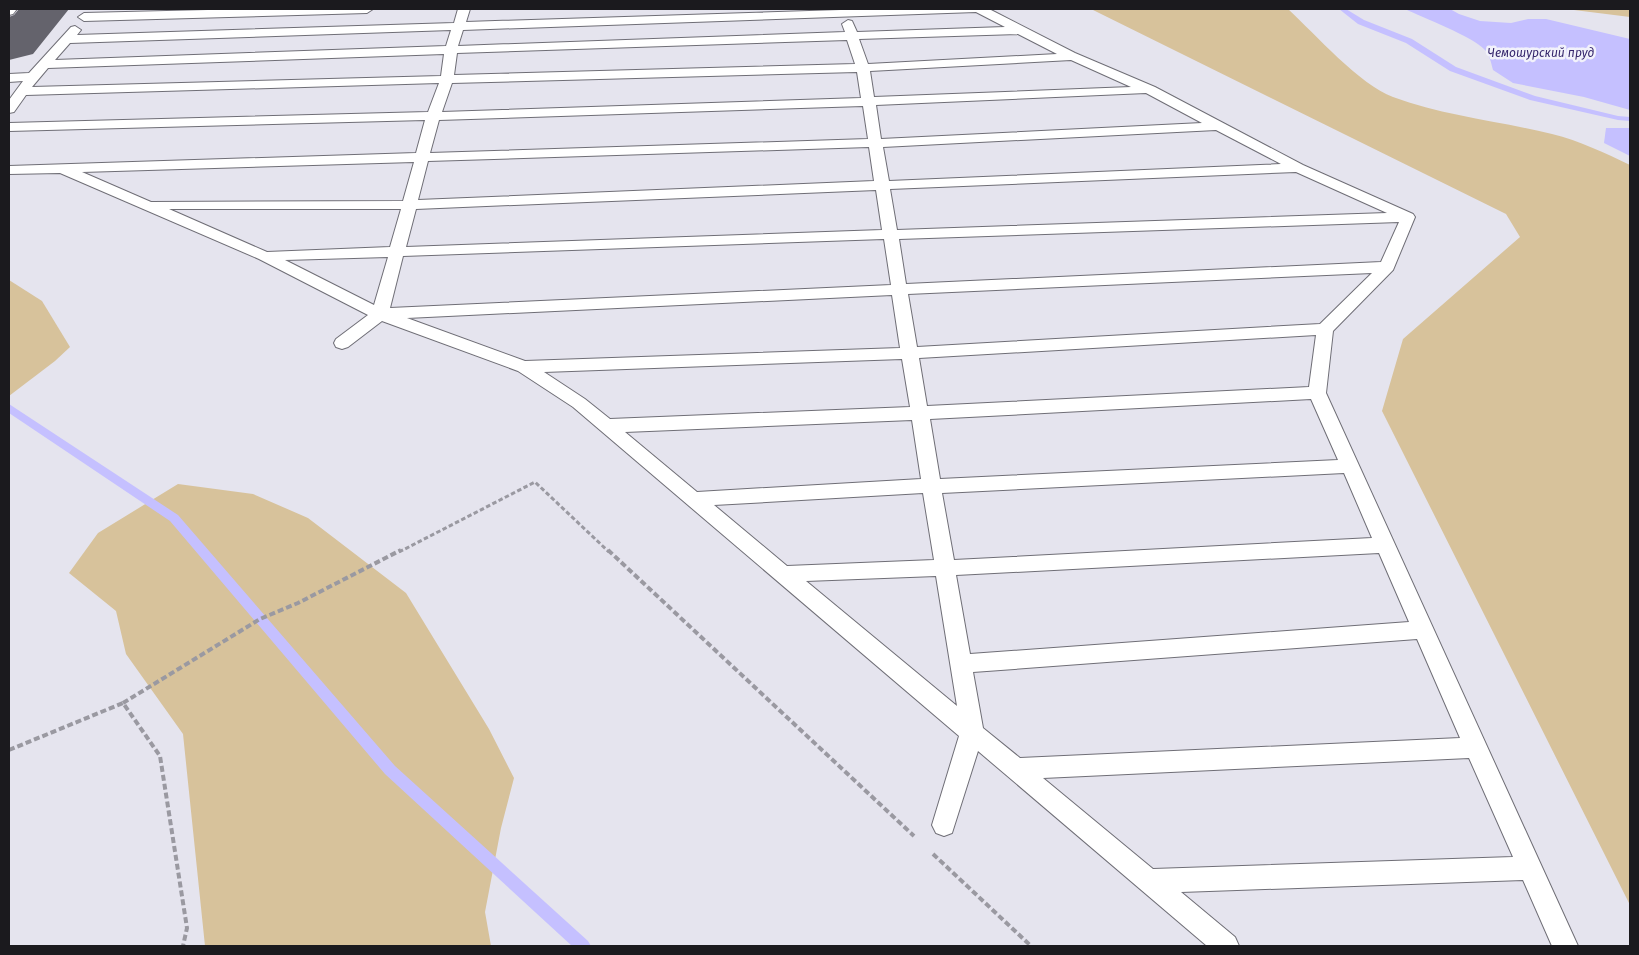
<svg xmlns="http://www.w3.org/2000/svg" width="1639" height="955" viewBox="0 0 1639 955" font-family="'Fira Sans',sans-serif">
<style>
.green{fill:#d7c29b}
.water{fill:#c5c0ff}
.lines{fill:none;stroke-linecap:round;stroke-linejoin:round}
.stream{fill:#c5c0ff;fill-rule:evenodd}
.building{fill:#64636c}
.lane-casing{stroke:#6f6e76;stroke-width:2}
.path-far1{stroke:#9a99a1;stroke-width:3;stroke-dasharray:4.5 2.5;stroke-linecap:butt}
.path{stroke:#9a99a1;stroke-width:4;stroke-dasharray:6 3;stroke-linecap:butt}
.lane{fill:#fff;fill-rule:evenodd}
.labels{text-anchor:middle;stroke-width:5;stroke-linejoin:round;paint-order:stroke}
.far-water-label{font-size:12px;font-style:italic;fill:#35266c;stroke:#f2f2fb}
</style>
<rect width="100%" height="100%" fill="#e5e4ee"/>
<!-- green -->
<g class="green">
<path d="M1091,9H1288C1315,34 1360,85 1393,97C1444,116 1500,121 1552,134C1580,141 1605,153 1630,165V905L1382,411L1403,339L1520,237L1506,214Z"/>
<path d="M1566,9H1630V17Z"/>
<path d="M9,280L42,301L70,347L55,361L9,396Z"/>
<path d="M178,484L253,494L308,518L406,593L489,729L514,778L501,828L485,912L491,946H205L183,734L126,654L116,611L69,573L98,533Z"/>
</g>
<!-- water -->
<g class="water">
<path d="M1405,9H1450L1459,14L1480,21L1511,23L1528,19H1546L1630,39V110L1584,97L1513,83L1493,70C1491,63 1490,55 1484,49C1473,37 1422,17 1405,9Z"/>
<path d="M1606,128H1630V156L1604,143Z"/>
</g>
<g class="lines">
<!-- stream -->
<g class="stream">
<path d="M1339,9H1346L1364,20L1412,39L1456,67L1535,96L1618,116L1630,117V121L1618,120L1530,100L1450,71L1406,43L1358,24Z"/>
<path d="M9,404L178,515L395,766L588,941L591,946H572L385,774L170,521L9,413Z"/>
</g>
</g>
<!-- building -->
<path class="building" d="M19,9H69L33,54L9,60V17L14,15Z"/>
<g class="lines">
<!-- lane casing -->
<g class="lane-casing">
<g id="lane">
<path d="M9,9H17L13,14L9,15Z"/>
<path d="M249,9H373L367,13L84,21L78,17L84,13Z"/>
<path d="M458,9H470L466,22L872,9H989L1075,53L1155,87L1303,165L1413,214L1415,217L1393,270L1333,331L1326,393L1578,946H1552L1523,880L1181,892L1235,937L1239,946H1207L978,751L952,833L944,836L936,833L932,825L959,736L573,407L518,371L382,321L348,347L342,349L336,347L334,343L336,339L368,315L259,259L60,173L9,174V166L416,153L425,120L9,131V123L428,112L439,83L26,95L14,112L9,113V100L23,81L9,82V74L29,73L71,27L75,26L81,30L77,35L454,23ZM976,12L1005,27L857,32L852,21L848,20L842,24L845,32L458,46L463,30ZM451,30L446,46L55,60L70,43ZM1018,34L1057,54L868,64L859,39ZM847,40L855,64L454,75L457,53ZM444,54L441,76L32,87L48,68ZM1071,60L1131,87L874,97L870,71ZM857,72L861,98L442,112L452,83ZM1146,93L1202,123L881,139L876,105ZM863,106L868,139L430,153L439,120ZM1216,130L1281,164L889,181L883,147ZM869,147L874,181L418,200L428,161ZM414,162L403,201L151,202L82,172ZM1296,172L1387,213L897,230L890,189ZM876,190L882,230L406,247L416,209ZM169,209H401L390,247L267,252ZM1399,222L1381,262L906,284L899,239ZM884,239L891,285L390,308L403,256ZM388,257L374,305L285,260ZM1372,273L1320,324L917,347L908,294ZM892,295L900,348L525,361L407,318ZM1316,335L1309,387L927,406L919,358ZM902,359L910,407L610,419L585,399L544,372ZM1311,399L1338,460L940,479L930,419ZM912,420L921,479L697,492L625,432ZM1344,473L1372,538L954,560L942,493ZM923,493L934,560L787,566L714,505ZM1379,553L1409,622L970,654L956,575ZM936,576L957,706L806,581ZM1417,639L1460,738L1020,758L983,728L973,672ZM1469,758L1513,857L1153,869L1043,778Z"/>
</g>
</g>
<!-- path-far1 -->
<path class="path-far1" d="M399,552L535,482L609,552"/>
<!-- path -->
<g class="path">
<path d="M608,550L914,836"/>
<path d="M123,703L260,619L298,603L401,550"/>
<path d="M9,750L123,703L160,756L187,928L183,946"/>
<path d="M933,854L1031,946"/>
</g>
<!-- lane -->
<use href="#lane" class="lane"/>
</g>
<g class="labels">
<!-- far-water labels -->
<g class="far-water-label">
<text x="1541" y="57">Чемошурский пруд</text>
</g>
</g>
<!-- border -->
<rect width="1639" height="955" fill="none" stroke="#1b1a1e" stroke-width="20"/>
</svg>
